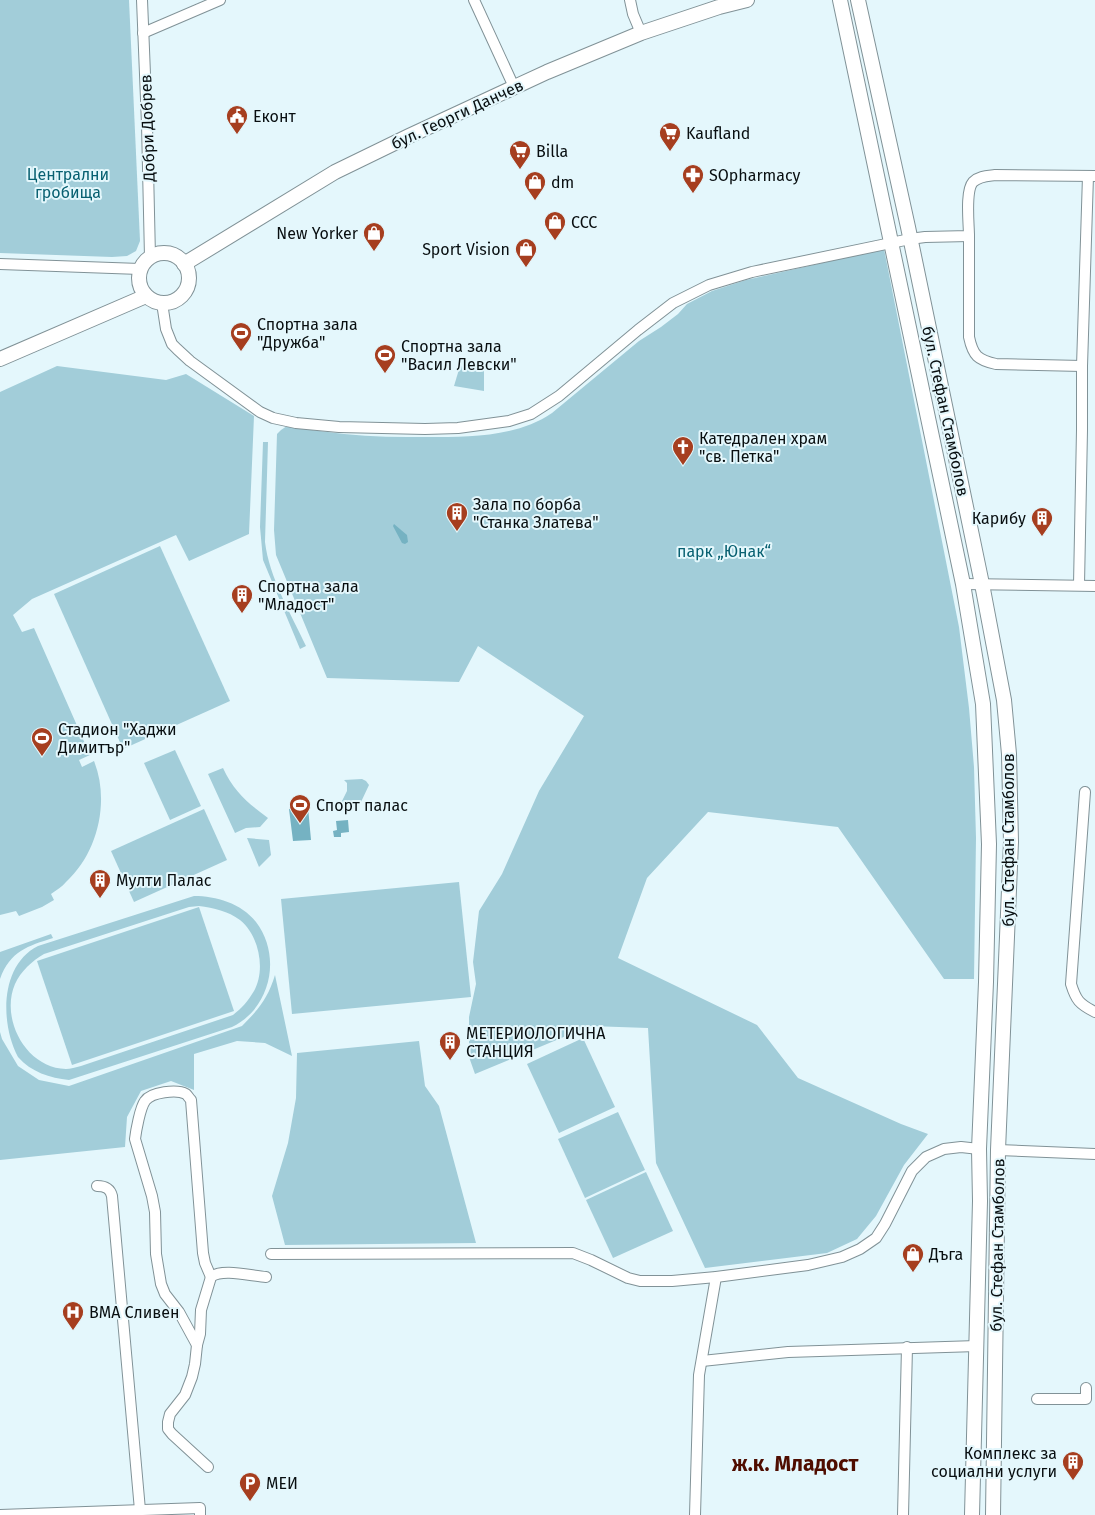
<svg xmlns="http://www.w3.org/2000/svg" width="1095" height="1515" viewBox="0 0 1095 1515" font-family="'Fira Sans',sans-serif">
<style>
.green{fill:#a2cdd9;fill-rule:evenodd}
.water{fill:#75b2c2}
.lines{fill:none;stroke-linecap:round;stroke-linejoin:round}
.street-casing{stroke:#819297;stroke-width:12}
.secondary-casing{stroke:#819297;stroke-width:16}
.street{stroke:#fff;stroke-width:10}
.secondary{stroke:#fff;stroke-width:14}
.labels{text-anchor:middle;stroke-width:4;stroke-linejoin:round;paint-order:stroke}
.street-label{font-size:16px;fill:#080e10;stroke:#e4f7fc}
.poi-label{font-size:16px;fill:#080e10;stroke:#e4f7fc;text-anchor:start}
.park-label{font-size:16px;fill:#086071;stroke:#e4f7fc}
.district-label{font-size:21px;font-weight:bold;fill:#4f0d00;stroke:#e4f7fc}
</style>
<rect width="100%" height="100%" fill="#e4f7fc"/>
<!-- green -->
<g class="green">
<path d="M0,0H129L140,241L136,251L127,256L112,257L0,253Z"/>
<path d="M884,249L959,627L969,708L974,767L976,838L974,979H944L838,827L708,812L647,878L618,958L757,1025L798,1078L901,1124L928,1134L904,1165L876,1216L857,1239L827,1253L705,1268L656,1163L648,1028L590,1026L475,1074L469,1057V1017L476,984L473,962L479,911L502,874L539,791L584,716L478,646L459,682L327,678L276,555L274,530L277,434L281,430L287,426C306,429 325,432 344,434C372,437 400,437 428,437C469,437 517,437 552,413L639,341L661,327L678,314L687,304L712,291L746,280Z"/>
<path d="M484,362V391L454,386L460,366Z"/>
<path d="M57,366L166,380L186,374L254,416L249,534L189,561L176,535L32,599L13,615L22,632L34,628L90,755L79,760L82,767L94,761C110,801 98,853 66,882C62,887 56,890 51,894L54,900L42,907L19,916L16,911L0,915V392Z"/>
<path d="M263,442H268L265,542C269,577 291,614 306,646L300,649L263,560L260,527Z"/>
<path d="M160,546L230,701L123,749L54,594Z"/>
<path d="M175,750L201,806L170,820L144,763Z"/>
<path d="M223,768C234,792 248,803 268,818L260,827L246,828L235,833L208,774Z"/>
<path d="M362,779L366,781L369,785L361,802L341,803L347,791V783L344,780Z"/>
<path d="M204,809L227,860L134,902L111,851Z"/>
<path d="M247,838L269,840L271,855L259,867Z"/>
<path d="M459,882L471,997L292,1014L281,899Z"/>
<path d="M194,896C216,896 241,903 256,922C282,956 271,1008 232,1027L69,1080C50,1078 31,1072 18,1057C0,1023 0,965 38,946ZM199,906C214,908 228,911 240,920C259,935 266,970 254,991C248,1001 242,1008 233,1015L81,1066C76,1067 70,1069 66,1069C26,1068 0,1019 15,984C21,971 32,961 44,954L189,907Z"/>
<path d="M199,907L234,1011L72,1065L37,961Z"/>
<path d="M51,934L53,938C28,946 10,951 0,979V952Z"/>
<path d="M275,975L292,1056L265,1043L237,1041L194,1054V1090L171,1081L141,1091L127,1117L125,1147L0,1160V1032L2,1039L18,1066L39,1080L69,1086L242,1026C259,1009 268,998 275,975Z"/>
<path d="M583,1038L615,1107L559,1133L527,1064Z"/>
<path d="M419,1041L425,1086L439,1106L476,1243L285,1245L272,1196L288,1143L296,1098L297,1053Z"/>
<path d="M618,1112L645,1170L585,1198L558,1139Z"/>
<path d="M646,1172L673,1231L613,1258L586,1200Z"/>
</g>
<!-- water -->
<g class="water">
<path d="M394,524L407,535L408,542L405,544L402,543L394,528L393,526Z"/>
<path d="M308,807L311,840L293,841L289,809Z"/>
<path d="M348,820L349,832L341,833V837H334L333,831L337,830L336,821Z"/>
</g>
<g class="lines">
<!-- street casing -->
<g class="street-casing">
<g id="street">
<path d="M142,0L147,124L150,257"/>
<path d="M474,0L514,87"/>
<path d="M630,0L633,14L641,33"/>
<path d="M143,33L220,0"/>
<path d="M969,236V337C973,356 978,360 996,364L1082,366"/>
<path d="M0,264L140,269"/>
<path d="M162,303L166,329L172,344L177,349L190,361L260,412L273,418L296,423L339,427L425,429L458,428L509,421L531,414L559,396L638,330L673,303L709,285L752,272L910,239L925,237L969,236C969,224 965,191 973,182C979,176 988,176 995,175L1095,176"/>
<path d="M963,584L1095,586"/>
<path d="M1079,585L1082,430V366L1088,176"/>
<path d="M1085,792L1071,984C1076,1000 1079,1004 1095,1012"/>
<path d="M998,1150L1095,1154"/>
<path d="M97,1186C105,1186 110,1188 112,1196L140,1510"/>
<path d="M271,1254L573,1253L591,1260L628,1278L640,1281H672L716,1277L808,1265L842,1257L860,1249L876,1238L885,1224L912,1171L926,1157L944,1149L961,1147L979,1149"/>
<path d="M197,1345L179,1312L165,1294L161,1284L156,1254L155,1212L152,1196L135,1139C136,1131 140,1108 145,1101C151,1092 177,1089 186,1094C188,1096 189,1098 191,1100L203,1253L205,1263L211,1277"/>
<path d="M702,1361L788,1352L977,1346"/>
<path d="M1037,1399H1086V1388"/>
<path d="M208,1467L172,1434L168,1429V1422L170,1414L185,1395L192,1377L195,1364L197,1345L200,1334L201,1310L211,1277C222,1268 251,1276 266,1277"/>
<path d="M0,1515L200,1508V1515"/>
<path d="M695,1515L699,1375L716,1277"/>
<path d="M903,1515L907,1347"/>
</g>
</g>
<!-- secondary casing -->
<g class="secondary-casing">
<g id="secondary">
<path d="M840,0L963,584L983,704L989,844L986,982L979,1149L980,1201L972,1515"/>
<path d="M858,0L908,227L982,584L1004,700L1009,754L1011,842L998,1150L993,1515"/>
<circle cx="164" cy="278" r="25"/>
<path d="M184,264L335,172L409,136L547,72L641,33L719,7L747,0"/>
<path d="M0,359L146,296"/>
</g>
</g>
<!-- street -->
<use href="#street" class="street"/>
<!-- secondary -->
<use href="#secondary" class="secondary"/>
</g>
<!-- icons -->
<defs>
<g id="civic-pin" transform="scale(1.125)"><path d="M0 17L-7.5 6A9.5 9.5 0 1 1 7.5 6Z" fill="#a63e1f" stroke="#e4f7fc"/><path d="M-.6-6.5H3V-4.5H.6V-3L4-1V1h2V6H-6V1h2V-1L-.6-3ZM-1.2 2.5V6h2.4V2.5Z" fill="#fff"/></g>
<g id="supermarket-pin" transform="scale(1.125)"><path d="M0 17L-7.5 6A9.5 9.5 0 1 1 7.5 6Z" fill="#a63e1f" stroke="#e4f7fc"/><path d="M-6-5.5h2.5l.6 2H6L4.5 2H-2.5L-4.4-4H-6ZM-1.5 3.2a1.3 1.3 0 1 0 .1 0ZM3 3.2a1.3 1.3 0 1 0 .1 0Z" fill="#fff"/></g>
<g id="pharmacy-pin" transform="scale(1.125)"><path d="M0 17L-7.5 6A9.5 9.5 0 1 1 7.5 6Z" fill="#a63e1f" stroke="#e4f7fc"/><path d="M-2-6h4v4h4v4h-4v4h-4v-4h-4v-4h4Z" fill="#fff"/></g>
<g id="shop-pin" transform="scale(1.125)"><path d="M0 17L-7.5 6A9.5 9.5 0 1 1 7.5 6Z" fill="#a63e1f" stroke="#e4f7fc"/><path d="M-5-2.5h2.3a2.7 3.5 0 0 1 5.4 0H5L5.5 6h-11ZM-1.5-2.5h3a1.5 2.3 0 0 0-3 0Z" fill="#fff"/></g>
<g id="stadium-pin" transform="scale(1.125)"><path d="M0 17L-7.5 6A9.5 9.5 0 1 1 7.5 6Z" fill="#a63e1f" stroke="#e4f7fc"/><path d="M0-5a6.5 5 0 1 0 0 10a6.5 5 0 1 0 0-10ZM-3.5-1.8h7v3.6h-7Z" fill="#fff"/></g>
<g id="church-pin" transform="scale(1.125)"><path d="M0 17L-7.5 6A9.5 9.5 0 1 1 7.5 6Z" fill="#a63e1f" stroke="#e4f7fc"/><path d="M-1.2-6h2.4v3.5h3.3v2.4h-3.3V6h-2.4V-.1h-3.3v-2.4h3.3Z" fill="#fff"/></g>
<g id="building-pin" transform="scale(1.125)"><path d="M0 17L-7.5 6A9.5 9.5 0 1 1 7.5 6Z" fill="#a63e1f" stroke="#e4f7fc"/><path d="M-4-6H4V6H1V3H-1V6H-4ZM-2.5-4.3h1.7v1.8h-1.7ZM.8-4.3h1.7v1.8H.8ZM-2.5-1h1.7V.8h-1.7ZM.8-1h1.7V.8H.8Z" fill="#fff"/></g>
<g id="hospital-pin" transform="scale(1.125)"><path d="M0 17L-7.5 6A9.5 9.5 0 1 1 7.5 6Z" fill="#a63e1f" stroke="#e4f7fc"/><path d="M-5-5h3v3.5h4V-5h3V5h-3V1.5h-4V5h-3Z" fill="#fff"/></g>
<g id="parking-pin" transform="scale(1.125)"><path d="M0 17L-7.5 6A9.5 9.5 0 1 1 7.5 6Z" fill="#a63e1f" stroke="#e4f7fc"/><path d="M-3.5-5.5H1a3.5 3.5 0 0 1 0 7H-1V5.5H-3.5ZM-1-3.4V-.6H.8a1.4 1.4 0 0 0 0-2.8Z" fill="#fff"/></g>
</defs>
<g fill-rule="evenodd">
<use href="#civic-pin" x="237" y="116"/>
<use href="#supermarket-pin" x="670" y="133"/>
<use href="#supermarket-pin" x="520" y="151"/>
<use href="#pharmacy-pin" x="693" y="175"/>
<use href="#shop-pin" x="535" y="182"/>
<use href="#shop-pin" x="555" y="222"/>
<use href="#shop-pin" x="374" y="233"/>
<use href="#shop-pin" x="526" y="249"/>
<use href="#stadium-pin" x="241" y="333"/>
<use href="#stadium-pin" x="385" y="355"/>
<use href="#church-pin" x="683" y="447"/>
<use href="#building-pin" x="457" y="513"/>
<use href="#building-pin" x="1042" y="518"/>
<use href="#building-pin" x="242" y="595"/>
<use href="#stadium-pin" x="42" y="738"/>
<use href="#stadium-pin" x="300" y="805"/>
<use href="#building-pin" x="100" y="880"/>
<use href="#building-pin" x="450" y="1042"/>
<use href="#shop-pin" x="913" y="1254"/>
<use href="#hospital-pin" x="73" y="1312"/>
<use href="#building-pin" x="1073" y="1462"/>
<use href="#parking-pin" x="250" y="1483"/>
</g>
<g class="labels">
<!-- street labels -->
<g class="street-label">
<text transform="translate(457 114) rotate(-25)" y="6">бул. Георги Данчев</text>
<text transform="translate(147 128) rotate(-92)" y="6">Добри Добрев</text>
<text transform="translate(946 411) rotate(78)" y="6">бул. Стефан Стамболов</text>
<text transform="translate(1008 840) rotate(-90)" y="6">бул. Стефан Стамболов</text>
<text transform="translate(997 1245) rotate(-89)" y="6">бул. Стефан Стамболов</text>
</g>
<!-- poi labels -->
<g class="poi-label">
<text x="253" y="122">Еконт</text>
<text x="686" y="139">Kaufland</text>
<text x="536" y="157">Billa</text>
<text x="709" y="181">SOpharmacy</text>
<text x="551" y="188">dm</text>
<text x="571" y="228">CCC</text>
<text x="358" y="239" text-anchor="end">New Yorker</text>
<text x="510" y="255" text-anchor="end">Sport Vision</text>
<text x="257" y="330">Спортна зала<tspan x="257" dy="18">"Дружба"</tspan></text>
<text x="401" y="352">Спортна зала<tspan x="401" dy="18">"Васил Левски"</tspan></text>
<text x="699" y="444">Катедрален храм<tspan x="699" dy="18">"св. Петка"</tspan></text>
<text x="473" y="510">Зала по борба<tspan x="473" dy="18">"Станка Златева"</tspan></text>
<text x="1026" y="524" text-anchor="end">Карибу</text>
<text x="258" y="592">Спортна зала<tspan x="258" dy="18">"Младост"</tspan></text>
<text x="58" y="735">Стадион "Хаджи<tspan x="58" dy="18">Димитър"</tspan></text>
<text x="316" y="811">Спорт палас</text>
<text x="116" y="886">Мулти Палас</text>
<text x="466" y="1039">МЕТЕРИОЛОГИЧНА<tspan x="466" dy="18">СТАНЦИЯ</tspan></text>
<text x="929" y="1260">Дъга</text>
<text x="89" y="1318">ВМА Сливен</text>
<text x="1057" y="1459" text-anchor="end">Комплекс за<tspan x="1057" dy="18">социални услуги</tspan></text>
<text x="266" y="1489">МЕИ</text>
</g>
<!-- park labels -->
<g class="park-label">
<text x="68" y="180">Централни<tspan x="68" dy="18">гробища</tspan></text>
<text x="724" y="557">парк „Юнак“</text>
</g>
<!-- district labels -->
<g class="district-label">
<text x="795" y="1471">ж.к. Младост</text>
</g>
</g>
</svg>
